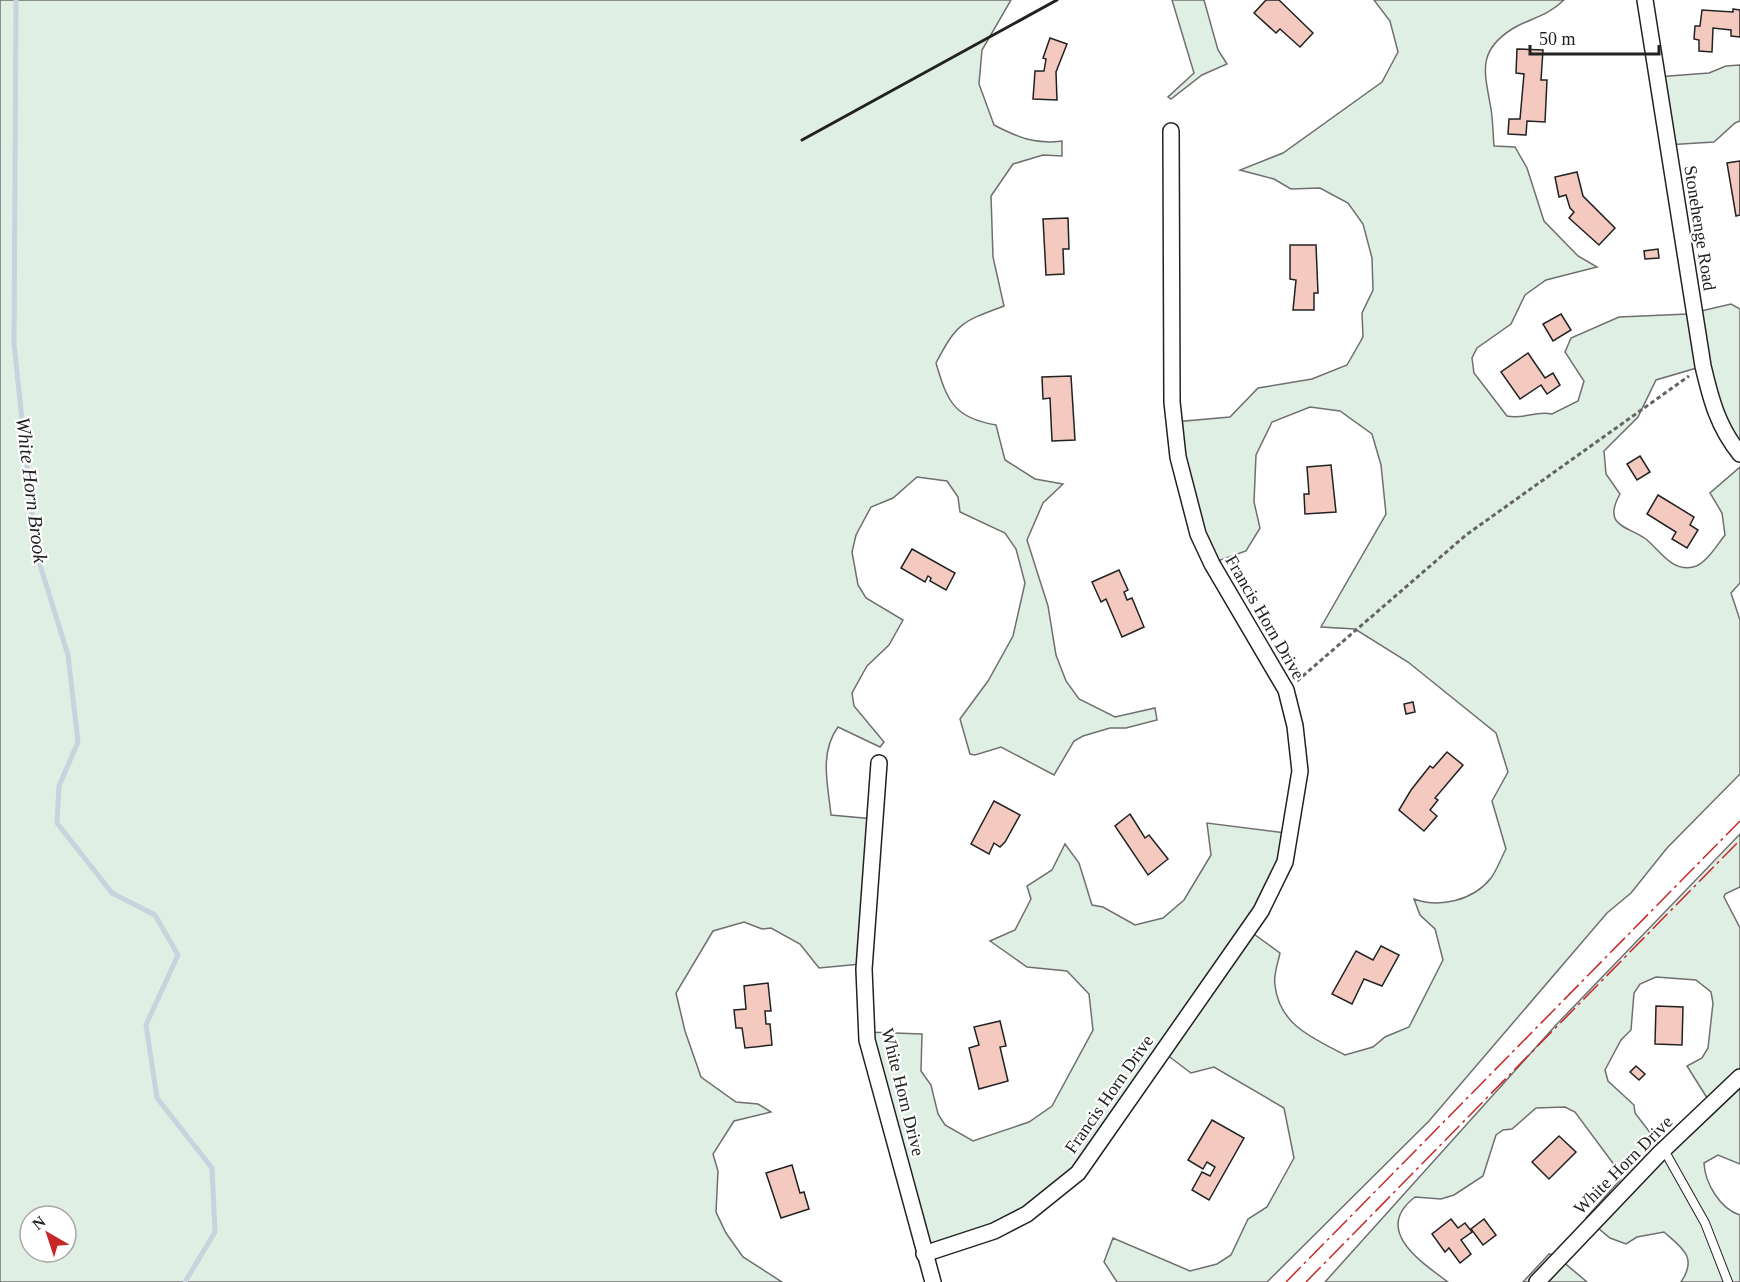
<svg xmlns="http://www.w3.org/2000/svg" width="1740" height="1282" viewBox="0 0 1740 1282" font-family="Georgia,serif">
<style>
.green{fill:#e0efe3;stroke:#6f6f6f;stroke-width:1.5;fill-rule:evenodd}
.lines{fill:none;stroke-linecap:round;stroke-linejoin:round}
.stream{stroke:#c7d3dd;stroke-width:5}
.building{fill:#f3c9c0;stroke:#222;stroke-width:1.5}
.lane-casing{stroke:#222;stroke-width:10}
.street-casing{stroke:#222;stroke-width:18}
.path{stroke:#646464;stroke-width:3;stroke-dasharray:4.5 3;stroke-linecap:butt}
.lane{stroke:#fff;stroke-width:8}
.street{stroke:#fff;stroke-width:15}
.wall{stroke:#222;stroke-width:3}
.power{stroke:#c62828;stroke-width:1.5;stroke-dasharray:21 4.5 3 4.5;stroke-linecap:butt}
.labels{text-anchor:middle;stroke-width:4.5;stroke-linejoin:round;paint-order:stroke}
.street-label{font-size:18px;fill:#222;stroke:#fff}
.water-label{font-size:20px;font-style:italic;fill:#222;stroke:#fff}
</style>
<rect width="100%" height="100%" fill="#fff"/>
<!-- green -->
<g class="green">
<path d="M0,0H1011L982,50L979,84L994,125C1017,137 1036,145 1062,141V156L1043,155L1013,164L991,196L993,257L1004,306C961,322 957,323 936,363C947,401 954,418 996,425L1005,460L1035,479L1063,484L1043,503L1027,540L1048,606L1056,655L1066,681L1079,699L1115,717L1155,708L1157,720L1126,728H1110L1083,736L1074,741L1054,775L1001,747L975,755L970,754L960,719L988,681L1013,636L1025,583L1016,549L1005,533L960,512L958,497L947,481L917,477L893,498L871,507L856,535L852,552L858,585L866,598L903,620L889,645L867,666L852,693L854,706L884,742L880,747L838,727C819,753 828,785 831,815L874,819L861,964L819,968L800,944L771,928L762,929L744,922L713,931L676,993L685,1031L701,1077L736,1102L758,1104L771,1112L734,1121L713,1154L718,1171L716,1212L726,1233L743,1257L782,1282H0ZM30,1216H66V1252H30Z"/>
<path d="M1172,0H1204L1218,50L1227,64L1202,75L1171,99L1168,97L1194,73Z"/>
<path d="M1374,0H1564C1545,18 1532,17 1512,29C1476,52 1485,73 1491,109C1493,121 1493,134 1494,146L1515,147L1527,168L1544,221L1578,256L1597,267L1546,280L1525,295L1511,324L1477,348L1472,358L1474,373L1507,416C1524,420 1535,410 1552,414L1578,401L1584,381L1565,352L1571,338L1619,317L1688,314L1731,304L1740,309V455L1700,367L1656,380L1638,417L1604,451L1606,474L1620,494C1601,528 1630,526 1647,540C1659,550 1672,572 1693,567C1706,564 1717,545 1725,535L1722,513L1710,493L1740,467V583L1731,593L1740,620V774L1667,848L1631,893L1607,913L1429,1121L1267,1282H1117L1104,1262L1113,1238L1190,1271L1217,1264L1231,1255L1248,1219L1267,1207L1294,1158L1284,1108L1214,1067L1191,1073L1163,1052L1079,1168L1027,1212L926,1252L866,1032L922,1034L921,1071L931,1085L938,1114L945,1125L973,1141L1029,1122L1052,1106L1093,1030L1089,994L1067,971L1027,967L990,941L1015,930L1031,899L1027,886L1052,870L1065,844L1079,863L1092,905L1103,907L1135,925L1163,918L1184,900L1211,855L1207,823L1286,833L1284,860L1247,929L1280,953C1278,963 1273,976 1275,985C1279,1025 1313,1038 1345,1055L1373,1047L1385,1037L1409,1027L1443,960L1435,929L1420,915L1414,899C1439,908 1473,901 1491,878C1497,870 1501,858 1506,849L1492,801L1508,772L1496,733L1408,662L1355,629L1321,627L1386,514L1381,465L1372,434L1340,411L1310,407L1272,422L1256,455L1254,502L1260,528L1246,551L1215,562L1211,561L1174,422L1230,417L1258,388L1312,379L1347,365L1363,337L1362,313L1373,290L1372,258L1363,224L1348,203L1320,188L1291,189L1274,179L1240,170L1283,153L1382,82L1398,52L1390,21Z"/>
<path d="M1740,65V121L1735,123L1714,142L1666,145L1656,77L1709,73L1726,66Z"/>
<path d="M1740,834V887L1725,894L1724,897L1740,928V1164L1718,1155L1704,1163C1705,1183 1720,1209 1740,1215V1282H1681C1698,1257 1682,1248 1664,1232L1637,1237L1626,1244L1610,1238L1586,1218L1620,1180L1621,1174L1575,1112L1565,1107L1536,1108L1512,1129L1503,1130L1496,1135L1483,1176L1454,1195L1441,1199L1415,1197C1372,1230 1421,1262 1448,1282H1325L1556,1025ZM1656,977L1696,980L1711,992L1713,1003L1708,1048L1702,1058L1687,1066L1709,1101L1675,1136L1658,1143L1635,1113L1634,1105L1608,1081L1605,1070L1621,1040L1631,1030L1634,993L1640,984Z"/>
<path d="M1549,1254L1555,1255L1587,1282H1523Z"/>
</g>
<g class="lines">
<!-- stream -->
<path class="stream" d="M16,0L14,344L36,552L68,655L78,742L59,786L57,823L112,893L155,915L178,955L146,1025L157,1098L212,1168L215,1232L185,1282"/>
</g>
<!-- building -->
<g class="building">
<path d="M1266,0H1279L1313,33L1300,47L1280,29L1276,33L1254,13Z"/>
<path d="M1733,9L1740,10V37L1731,36V30L1713,28L1712,52L1699,51V40L1694,39L1695,26H1700L1702,10L1733,12Z"/>
<path d="M1050,38L1067,44L1056,72L1057,100L1033,99L1035,71H1044L1046,59L1043,58Z"/>
<path d="M1517,49L1543,50L1541,80H1547L1545,122L1527,121L1526,135L1508,134L1509,119H1520L1524,74L1516,73Z"/>
<path d="M1740,161V215L1736,216L1727,163Z"/>
<path d="M1577,172L1583,196L1615,228L1599,245L1569,218L1574,212L1570,208L1566,195L1559,197L1555,177Z"/>
<path d="M1068,218L1069,249H1063L1064,274L1046,275L1043,219Z"/>
<path d="M1290,245H1316L1318,293H1314V310H1293L1296,280L1290,279Z"/>
<path d="M1658,249L1659,258L1645,259L1644,251Z"/>
<path d="M1561,314L1571,330L1553,341L1543,324Z"/>
<path d="M1528,353L1545,378L1553,373L1560,385L1547,394L1541,385L1520,399L1501,372Z"/>
<path d="M1071,376L1075,440L1052,441L1050,398L1043,399L1042,377Z"/>
<path d="M1640,456L1650,472L1637,480L1627,464Z"/>
<path d="M1331,465L1336,512L1305,514L1304,494H1309L1307,467Z"/>
<path d="M1658,495L1694,517L1690,525L1698,530L1687,548L1672,539L1676,532L1647,514Z"/>
<path d="M912,549L955,573L946,590L930,581L931,578L928,576L925,582L901,568Z"/>
<path d="M1119,570L1128,590L1124,592L1127,600L1132,598L1144,627L1122,637L1106,599L1101,602L1092,582Z"/>
<path d="M1413,702L1415,712L1406,714L1404,704Z"/>
<path d="M1447,752L1463,765L1435,798L1438,800L1430,810L1437,816L1424,831L1399,810L1411,790L1430,766L1433,768Z"/>
<path d="M994,801L1020,815L1005,842L1000,847L994,843L989,854L971,844Z"/>
<path d="M1130,814L1145,838L1149,835L1168,859L1148,875L1115,826Z"/>
<path d="M1381,946L1399,955L1382,986L1364,979L1352,1004L1332,994L1356,951L1373,960Z"/>
<path d="M768,983L771,1011H765L766,1024H770L772,1045L745,1048L742,1028H736L734,1010L746,1009L744,986Z"/>
<path d="M1656,1006L1683,1007L1682,1045L1655,1044Z"/>
<path d="M1000,1021L1006,1046L1000,1047L1008,1081L979,1089L969,1048L979,1045L974,1027Z"/>
<path d="M1636,1066L1645,1074L1639,1080L1630,1072Z"/>
<path d="M1212,1120L1244,1138L1209,1200L1192,1190L1202,1172L1210,1176L1215,1167L1207,1162L1203,1169L1188,1160Z"/>
<path d="M1559,1136L1576,1152L1549,1179L1532,1162Z"/>
<path d="M792,1165L800,1193L804,1192L809,1209L781,1218L766,1173Z"/>
<path d="M1451,1219L1458,1228L1465,1223L1472,1232L1461,1240L1471,1254L1460,1263L1449,1248L1445,1252L1432,1234Z"/>
<path d="M1484,1219L1496,1235L1483,1245L1471,1229Z"/>
</g>
<g class="lines">
<!-- lane casing -->
<g class="lane-casing">
<path id="lane" d="M1664,1150L1705,1223L1728,1282"/>
</g>
<!-- street casing -->
<g class="street-casing">
<g id="street">
<path d="M1645,0L1703,366C1711,400 1718,427 1740,454"/>
<path d="M879,763L864,969L867,1040L933,1282"/>
<path d="M924,1254L994,1231L1027,1214L1078,1173L1261,911L1285,862L1300,771L1295,726L1286,690L1212,564L1198,534L1178,457L1172,402L1171,131"/>
<path d="M1537,1282L1659,1154L1740,1077"/>
</g>
</g>
<!-- path -->
<path class="path" d="M1297,681L1466,535L1689,376"/>
<!-- lane -->
<use href="#lane" class="lane"/>
<!-- street -->
<use href="#street" class="street"/>
<!-- wall -->
<path class="wall" d="M802,140L1057,0"/>
<!-- power -->
<g class="power">
<path d="M1286,1282L1740,821"/>
<path d="M1306,1282L1740,840"/>
</g>
</g>
<g class="labels">
<!-- street labels -->
<g class="street-label">
<text transform="translate(1700 228) rotate(81)" y="6">Stonehenge Road</text>
<text transform="translate(1265 617) rotate(60)" y="6">Francis Horn Drive</text>
<text transform="translate(903 1092) rotate(76)" y="6">White Horn Drive</text>
<text transform="translate(1109 1094) rotate(-55)" y="6">Francis Horn Drive</text>
<text transform="translate(1623 1165) rotate(-45)" y="6">White Horn Drive</text>
</g>
<!-- water labels -->
<g class="water-label">
<text transform="translate(32 490) rotate(83)" y="7">White Horn Brook</text>
</g>
</g>
<!-- north arrow -->
<g transform="translate(48 1234) rotate(321)"><circle r="28" fill="#ffffff" stroke="#a7a7a7" stroke-width="1.5"/>
<path d="M0-4.5L10 22L0 15L-10 22Z" fill="#c62828"/>
<text y="-9" font-size="16" font-weight="bold" text-anchor="middle" fill="#222222">N</text>
</g>
<!-- scale -->
<path d="M1530 45v9h129v-9" fill="none" stroke="#222222" stroke-width="3"/>
<text x="1539" y="45" font-size="18" fill="#222222" stroke="#ffffff" stroke-width="4.5" paint-order="stroke">50 m</text>
</svg>
